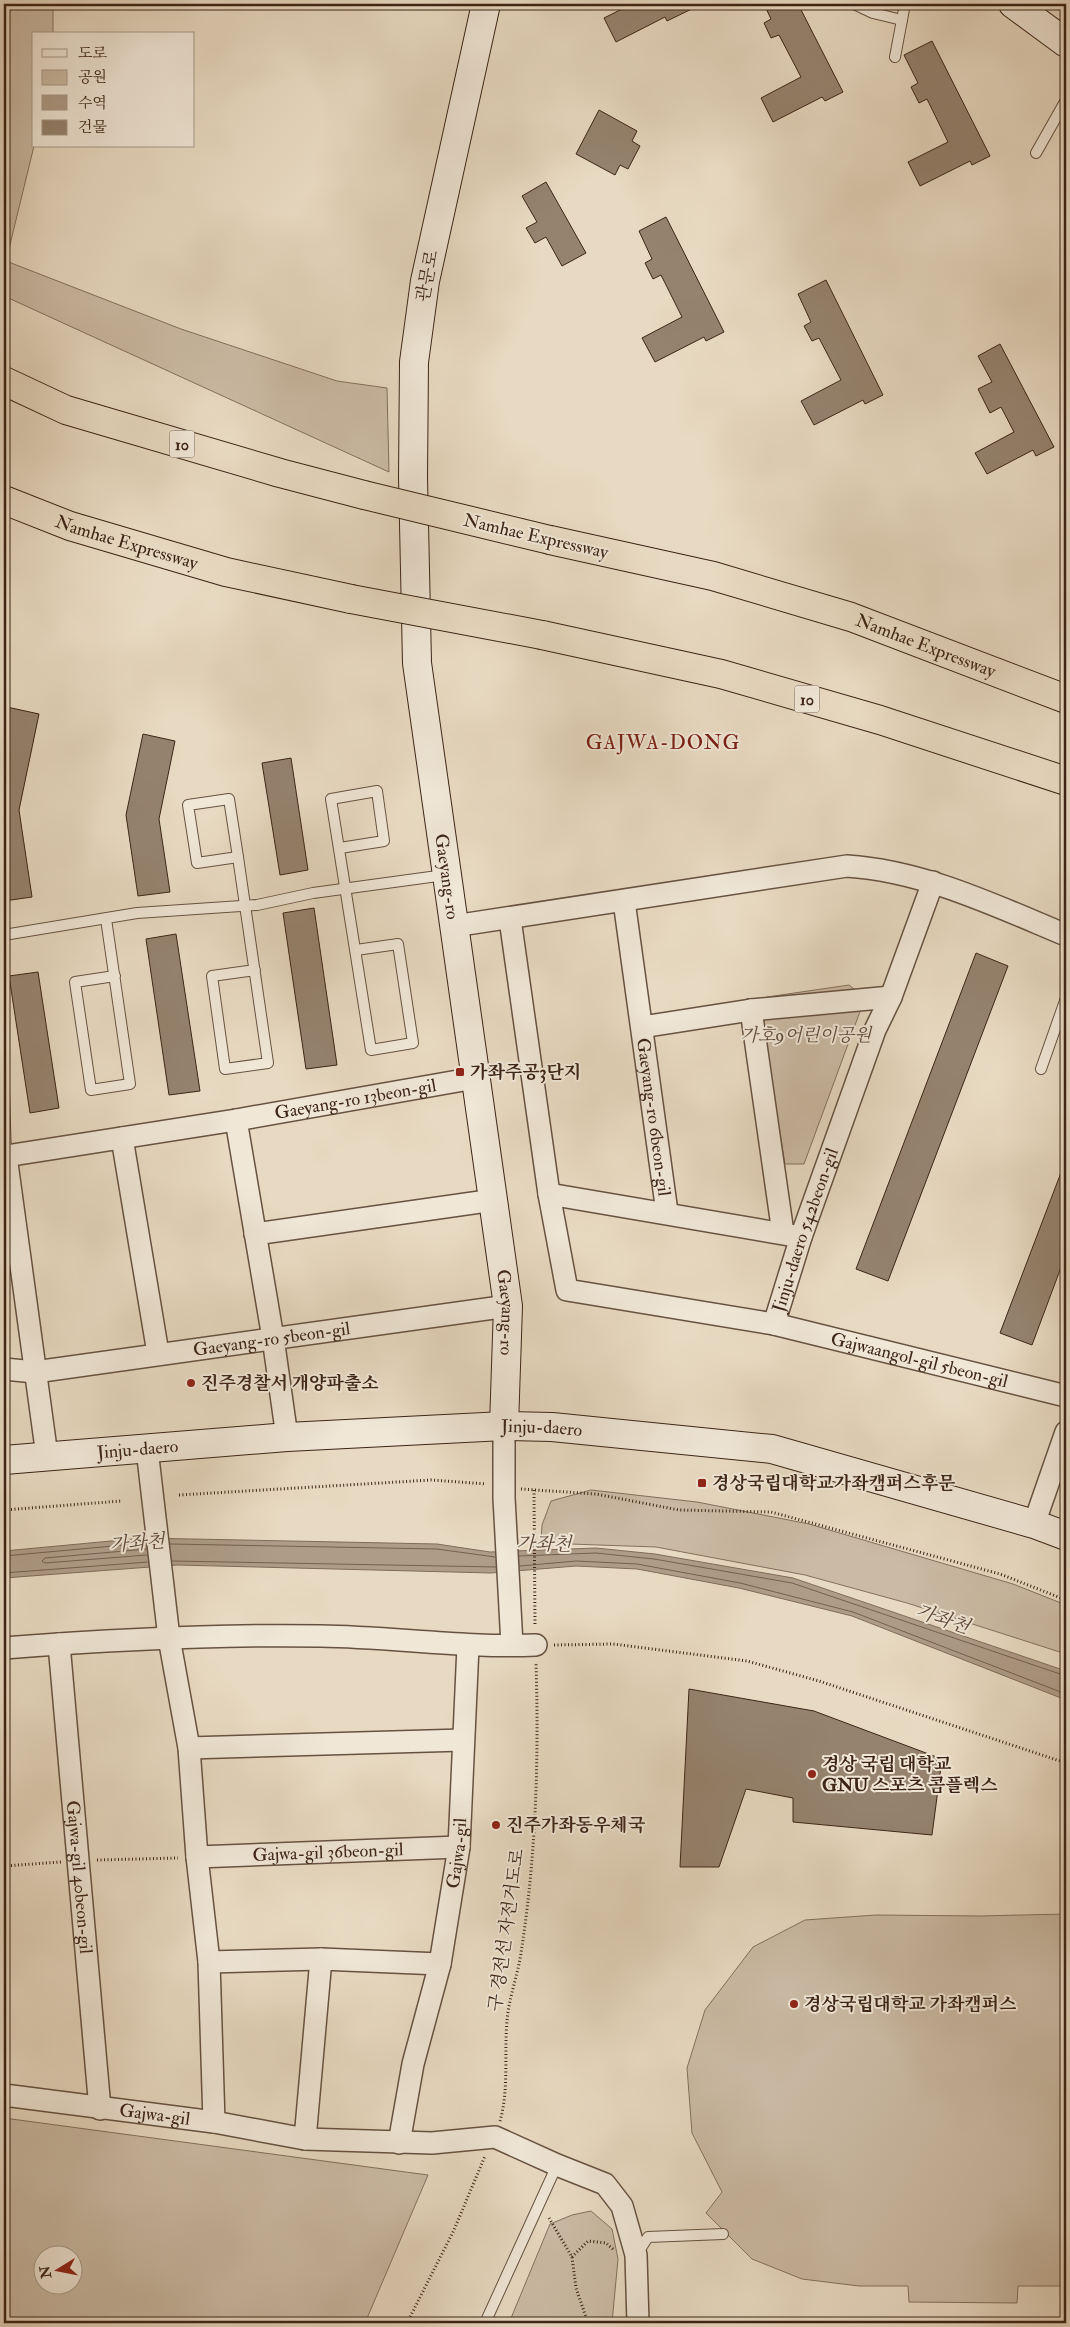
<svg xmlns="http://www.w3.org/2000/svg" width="1070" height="2327" viewBox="0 0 1070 2327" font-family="'IM FELL Double Pica','Noto Serif KR',serif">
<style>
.green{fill:#cbbba5;stroke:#84705e;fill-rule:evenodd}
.water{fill:#ae9c88;stroke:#806c5a}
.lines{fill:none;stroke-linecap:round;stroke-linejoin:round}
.shore{stroke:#75604f;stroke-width:1}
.building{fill:#95836f;stroke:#3c2416}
.lane-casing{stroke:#675241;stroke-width:12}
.street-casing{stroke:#675241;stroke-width:24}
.secondary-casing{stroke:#3c2416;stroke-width:30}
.highway-casing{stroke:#3c2416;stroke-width:30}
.path{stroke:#3c2416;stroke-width:3;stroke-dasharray:1 2.5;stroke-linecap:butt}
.lane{stroke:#f0e7d7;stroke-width:10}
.street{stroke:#f0e7d7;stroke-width:21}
.secondary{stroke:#f0e7d7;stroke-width:28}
.highway{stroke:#e8dac2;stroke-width:28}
.highway-bridge-casing{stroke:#3c2416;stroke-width:30;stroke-linecap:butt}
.highway-bridge{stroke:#e8dac2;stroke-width:28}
.poi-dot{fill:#8f2418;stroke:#f0e7d7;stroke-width:2}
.labels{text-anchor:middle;stroke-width:4;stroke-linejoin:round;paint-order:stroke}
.shield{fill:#f0e7d7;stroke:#725e50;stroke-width:1}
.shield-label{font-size:16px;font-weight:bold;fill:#3c2416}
.street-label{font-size:18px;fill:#3c2416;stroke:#f0e7d7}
.park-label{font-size:18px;font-style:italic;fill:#604a3a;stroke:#f0e7d7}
.poi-label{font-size:18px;font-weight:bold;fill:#3c2416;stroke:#f0e7d7;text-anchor:start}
.water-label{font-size:19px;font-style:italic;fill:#5e4838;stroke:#f0e7d7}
.quarter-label{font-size:20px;letter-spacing:1px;fill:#7a1f14;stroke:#f0e7d7}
</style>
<rect width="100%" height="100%" fill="#e8dac2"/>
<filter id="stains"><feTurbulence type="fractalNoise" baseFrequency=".004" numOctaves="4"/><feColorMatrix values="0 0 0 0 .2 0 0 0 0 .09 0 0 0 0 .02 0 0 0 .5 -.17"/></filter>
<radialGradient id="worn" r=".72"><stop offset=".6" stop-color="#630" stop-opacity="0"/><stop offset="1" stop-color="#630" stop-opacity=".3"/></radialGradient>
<!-- green -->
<g class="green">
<path d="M4,4H53V34H34V146L6,261L181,329L337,381L387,388L389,472L4,296Z"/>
<path d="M849,985L865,998L804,1164H785L760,1013L767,997Z"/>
<path d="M591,1490L697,1502L809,1524L1013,1584L1066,1605V1654L907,1603L805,1575L656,1547L541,1543L542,1525L551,1501Z"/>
<path d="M1066,1914V2286H1018L1017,2303L909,2302L908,2286H859L802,2279L752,2259L706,2213L722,2192L692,2133L687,2068L705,2010L753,1947L805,1920L876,1915L980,1916Z"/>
<path d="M4,2118L428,2175L365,2323H4ZM72,2254V2284H42V2254Z"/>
<path d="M591,2211L612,2229L618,2259L612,2323H509L550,2224L572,2215Z"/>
</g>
<!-- water -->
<path class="water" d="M143,1538L437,1544L490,1552L596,1548L655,1554L793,1578L1066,1671V1700L852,1616L739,1588L637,1569L576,1566L491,1573L177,1565L4,1578V1551Z"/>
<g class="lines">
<!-- shore -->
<g class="shore">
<path d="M170,1544L437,1549L495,1557"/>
<path d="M147,1549L45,1558L42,1561L45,1563L147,1555"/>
<path d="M4,1556L146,1543"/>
<path d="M519,1556L596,1553L654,1559L792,1583L1066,1676"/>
<path d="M172,1561L496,1567"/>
<path d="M520,1566L576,1561L637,1564L740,1583L853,1612L1066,1694"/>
<path d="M4,1573L148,1562"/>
</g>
</g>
<!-- building -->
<g class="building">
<path d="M632,4H702L667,21L665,17L616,42L604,18Z"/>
<path d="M764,4H798L843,92L825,101L822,97L773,122L761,98L801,77L779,35L771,38L764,23L771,19Z"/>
<path d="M932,41L990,156L972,165L970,161L920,186L908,162L948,142L927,99L919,103L911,87L918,83L904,55Z"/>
<path d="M599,110L637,131L632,141L640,146L628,169L620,165L615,175L576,154Z"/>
<path d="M546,182L586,253L562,266L546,237L535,243L526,228L537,222L522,196Z"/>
<path d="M666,217L724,332L706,341L704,337L655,362L642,338L682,317L661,275L653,279L645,263L652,259L639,231Z"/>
<path d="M826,280L883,395L865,404L863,400L814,425L801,401L841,380L819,338L812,341L804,326L811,322L798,294Z"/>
<path d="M1000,344L1054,447L1036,456L1033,450L987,474L975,453L1014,432L1001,407L990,413L978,389L992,382L978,356Z"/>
<path d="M7,707L39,714L19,810L32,897L4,901V721Z"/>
<path d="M143,734L175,741L159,819L170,892L138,896L126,815Z"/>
<path d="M291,758L308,870L280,875L262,763Z"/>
<path d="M314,908L337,1065L306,1069L283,913Z"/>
<path d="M176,934L200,1091L169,1095L146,939Z"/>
<path d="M976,953L1008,966L888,1281L856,1269Z"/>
<path d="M38,972L59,1108L30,1113L9,976Z"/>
<path d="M1065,1162L1066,1254L1032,1345L1000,1333Z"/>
<path d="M689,1689L814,1711L942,1759L932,1835L793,1822V1798L746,1789L719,1867H680Z"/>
</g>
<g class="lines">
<!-- lane casing -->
<g class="lane-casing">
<g id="lane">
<path d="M854,4L873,13L902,20"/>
<path d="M895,57L905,4"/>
<path d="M1036,153L1066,100"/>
<path d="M229,799L238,857L197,863L188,805Z"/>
<path d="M340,848L384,841L377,791L331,799L371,1050L413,1043L398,944L356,950"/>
<path d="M238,857C248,925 258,994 268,1063L225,1069L212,976L255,970"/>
<path d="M106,919L130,1084L91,1090L75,982L115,976"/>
<path d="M4,935L137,913L257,905L313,893L445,875"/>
<path d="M1041,1069L1066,998"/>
<path d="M4,1093L6,1156"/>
<path d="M637,2254L648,2237L723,2234"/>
<path d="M485,2323L557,2165"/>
</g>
</g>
<!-- street casing -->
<g class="street-casing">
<g id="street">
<path id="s1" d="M624,901L667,1212"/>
<path id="s2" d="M510,919L549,1194L567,1290L774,1324L1066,1396"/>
<path d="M454,926L847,866C924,871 996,906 1066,935"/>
<path d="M751,1010L783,1233"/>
<path d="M642,1027L751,1010L891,997"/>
<path d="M236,1120L273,1338L287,1437"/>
<path d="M122,1138L158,1353"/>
<path id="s3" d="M6,1156L236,1120L475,1078"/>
<path d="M6,1156L47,1456"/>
<path d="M549,1194L801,1237"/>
<path d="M255,1234L494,1200"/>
<path id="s4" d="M774,1324L801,1237L875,1030L891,997L933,882"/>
<path id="s5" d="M4,1369L35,1372L508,1306"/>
<path d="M504,1426V1498L512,1645"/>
<path d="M147,1449L169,1638L189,1748L197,1857L209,1962L214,2122"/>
<path d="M1034,1524L1066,1432"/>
<path id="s6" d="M59,1644L100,2109"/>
<path d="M4,1648C109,1640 215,1634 321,1636C393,1637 464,1648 536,1645"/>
<path d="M189,1748L463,1740"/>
<path id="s7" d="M197,1857L459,1847"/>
<path d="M209,1962L321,1959"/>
<path id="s8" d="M4,2095L214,2122L305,2139L432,2143L495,2137L557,2165L605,2184L622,2206L636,2255L638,2323"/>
<path d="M305,2139L321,1959L440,1964"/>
<path id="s9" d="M399,2143L413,2064L440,1964L459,1847L468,1646"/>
</g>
</g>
<!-- secondary casing -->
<g class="secondary-casing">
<g id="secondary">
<path id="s10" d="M486,4L425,281L414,362L413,477L417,663L508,1306L504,1426"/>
<path d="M1013,4L1066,43"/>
<path id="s11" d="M4,1460L287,1437L504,1426L552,1427L772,1449L1034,1524L1066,1536"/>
</g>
</g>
<!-- highway casing -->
<g class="highway-casing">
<g id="highway">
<path d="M4,381L66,410L280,473L364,495"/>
<path id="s12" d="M4,500L70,526L226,572L351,599"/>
<path id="s13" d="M550,540L713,576L851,617L1066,699"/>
<path d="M542,635L721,674L880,720L1066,781"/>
</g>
</g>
<!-- path -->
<g class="path">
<path d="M521,1489L596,1494L679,1510L771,1512L1000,1574L1066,1600"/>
<path d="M534,1490L535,1626"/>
<path d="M179,1495L431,1480L486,1484"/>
<path d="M4,1510L121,1501"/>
<path d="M554,1645L613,1644L747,1661L819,1681L1066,1763"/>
<path d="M97,1860L178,1858"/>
<path d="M4,1866L61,1862"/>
<path d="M500,2121C510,2086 503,2048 508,2012C511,1992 518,1973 521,1953C536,1857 539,1759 536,1663"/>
<path d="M549,2218L572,2257L576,2288L588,2323"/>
<path d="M572,2257L588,2241L606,2243L614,2250"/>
<path d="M1064,2297H1066"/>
<path d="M407,2323L454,2230L485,2156"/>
</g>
<!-- lane -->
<use href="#lane" class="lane"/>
<!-- street -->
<use href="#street" class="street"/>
<!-- secondary -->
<use href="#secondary" class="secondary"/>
<!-- highway -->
<use href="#highway" class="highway"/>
<!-- highway-bridge casing -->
<g class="highway-bridge-casing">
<g id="highway-bridge">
<path d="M364,495L550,540"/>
<path d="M351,599L542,635"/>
</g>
</g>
<!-- highway-bridge -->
<use href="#highway-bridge" class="highway-bridge"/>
</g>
<!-- markers -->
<g class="poi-dot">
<rect x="455" y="1067" width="10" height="10" rx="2.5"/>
<circle cx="191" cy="1383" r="5"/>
<rect x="697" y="1478" width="10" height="10" rx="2.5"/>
<circle cx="812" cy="1774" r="5"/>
<circle cx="496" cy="1825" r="5"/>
<circle cx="794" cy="2004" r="5"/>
</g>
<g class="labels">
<!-- shield labels -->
<g class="shield">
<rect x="169.5" y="430.5" width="25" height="27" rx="4"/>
<rect x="794.5" y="685.5" width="25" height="27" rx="4"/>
</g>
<g class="shield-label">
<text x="182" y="450">10</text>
<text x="807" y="705">10</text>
</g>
<!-- street labels -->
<g class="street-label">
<text transform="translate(427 276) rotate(-79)" y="6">관문로</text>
<text transform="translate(536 536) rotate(13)" y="6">Namhae Expressway</text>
<text dy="6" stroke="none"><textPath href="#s12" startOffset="130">Namhae Expressway</textPath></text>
<text dy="6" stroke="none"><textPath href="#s13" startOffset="391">Namhae Expressway</textPath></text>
<text dy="6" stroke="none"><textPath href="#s10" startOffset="882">Gaeyang-ro</textPath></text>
<text dy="6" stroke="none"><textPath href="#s3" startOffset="354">Gaeyang-ro 13beon-gil</textPath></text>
<text dy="6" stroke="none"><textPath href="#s1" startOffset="218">Gaeyang-ro 6beon-gil</textPath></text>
<text dy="6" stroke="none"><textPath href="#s4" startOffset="99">Jinju-daero 542beon-gil</textPath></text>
<text dy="6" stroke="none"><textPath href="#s10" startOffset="1322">Gaeyang-ro</textPath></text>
<text dy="6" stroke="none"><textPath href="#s5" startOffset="270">Gaeyang-ro 5beon-gil</textPath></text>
<text dy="6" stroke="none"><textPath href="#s2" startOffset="735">Gajwaangol-gil 5beon-gil</textPath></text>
<text dy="6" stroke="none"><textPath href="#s11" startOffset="539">Jinju-daero</textPath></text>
<text dy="6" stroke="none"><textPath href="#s11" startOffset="134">Jinju-daero</textPath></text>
<text dy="6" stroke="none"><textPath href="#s7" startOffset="131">Gajwa-gil 36beon-gil</textPath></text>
<text dy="6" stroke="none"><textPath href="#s9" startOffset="296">Gajwa-gil</textPath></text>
<text dy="6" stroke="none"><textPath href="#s6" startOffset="234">Gajwa-gil 40beon-gil</textPath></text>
<text transform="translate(506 1930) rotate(-82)" y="6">구 경전선 자전거도로</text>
<text dy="6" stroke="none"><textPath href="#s8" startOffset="152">Gajwa-gil</textPath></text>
</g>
<!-- park labels -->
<g class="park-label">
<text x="806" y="1041">가호9어린이공원</text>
</g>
<!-- poi labels -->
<g class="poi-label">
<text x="470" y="1078">가좌주공3단지</text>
<text x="201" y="1389">진주경찰서 개양파출소</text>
<text x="712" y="1489">경상국립대학교가좌캠퍼스후문</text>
<text x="822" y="1770">경상 국립 대학교<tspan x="822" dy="21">GNU 스포츠 콤플렉스</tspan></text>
<text x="506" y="1831">진주가좌동우체국</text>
<text x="804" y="2010">경상국립대학교 가좌캠퍼스</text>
</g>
<!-- water labels -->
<g class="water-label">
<text transform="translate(137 1542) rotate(-4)" y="7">가좌천</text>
<text transform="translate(544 1543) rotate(1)" y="7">가좌천</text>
<text transform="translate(943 1618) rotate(19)" y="7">가좌천</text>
</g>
<!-- quarter labels -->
<g class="quarter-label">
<text x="663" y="749">GAJWA-DONG</text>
</g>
</g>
<!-- margin -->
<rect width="1070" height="2327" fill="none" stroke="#e8dac2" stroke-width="20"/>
<rect x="5" y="5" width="1060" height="2317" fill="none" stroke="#3c2416" stroke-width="2.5"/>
<rect x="10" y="10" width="1050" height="2307" fill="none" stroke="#3c2416"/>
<!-- legend -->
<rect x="32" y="32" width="162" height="115" fill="#f0e7d7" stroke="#a8998a"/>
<rect x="42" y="49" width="25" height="8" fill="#f0e7d7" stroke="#a8998a"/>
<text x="78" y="58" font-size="15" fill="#3c2416">도로</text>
<rect x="42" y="70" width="25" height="15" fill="#cbbba5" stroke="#a8998a"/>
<text x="78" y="82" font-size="15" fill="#3c2416">공원</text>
<rect x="42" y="95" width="25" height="15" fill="#ae9c88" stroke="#a8998a"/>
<text x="78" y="108" font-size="15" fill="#3c2416">수역</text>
<rect x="42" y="120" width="25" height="15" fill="#95836f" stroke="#a8998a"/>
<text x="78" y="132" font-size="15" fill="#3c2416">건물</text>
<!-- north arrow -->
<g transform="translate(58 2270) rotate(260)"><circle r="24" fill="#f0e7d7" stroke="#a8998a"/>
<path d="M0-4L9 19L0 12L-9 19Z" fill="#8f2418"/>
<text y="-8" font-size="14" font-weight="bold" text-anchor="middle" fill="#3c2416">N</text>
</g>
<rect width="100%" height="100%" filter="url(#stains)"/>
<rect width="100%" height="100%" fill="url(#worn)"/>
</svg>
